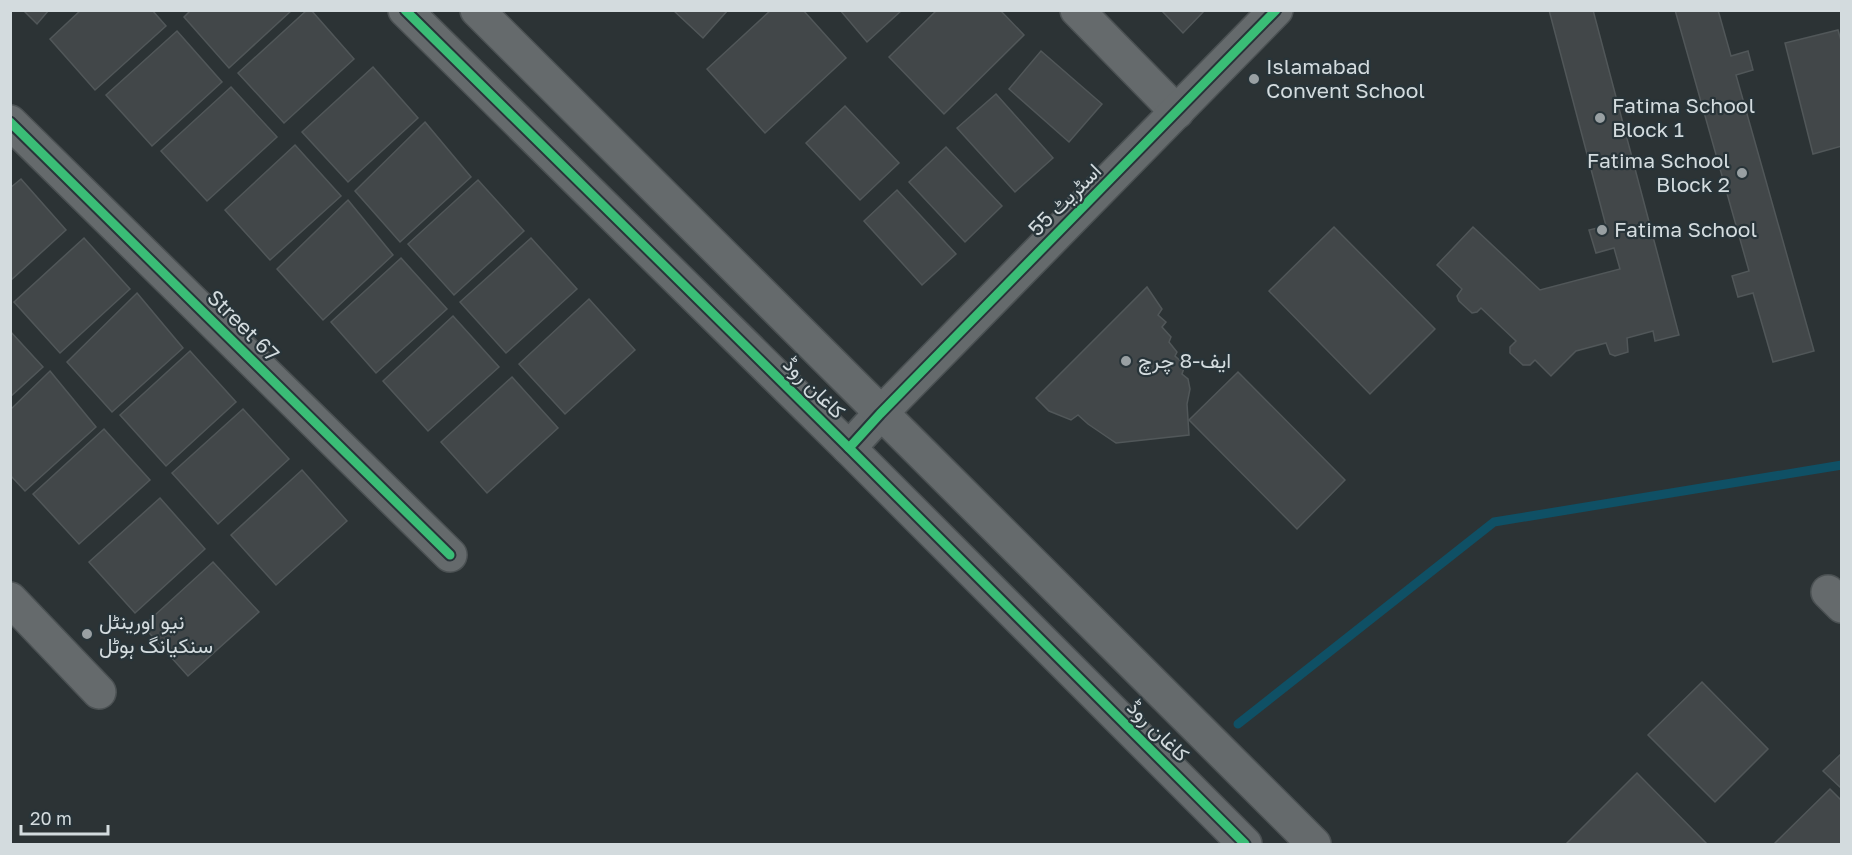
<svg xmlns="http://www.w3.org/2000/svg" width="1852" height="855" viewBox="0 0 1852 855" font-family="'Golos Text',Vazirmatn,sans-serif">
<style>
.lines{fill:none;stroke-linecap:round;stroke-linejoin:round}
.stream{stroke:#0f5065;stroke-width:9}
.building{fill:#424749;stroke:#515759;stroke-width:1.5}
.minor-casing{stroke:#4b5153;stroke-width:36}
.tertiary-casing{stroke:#4b5153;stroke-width:36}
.minor{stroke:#656a6c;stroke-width:33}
.tertiary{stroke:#656a6c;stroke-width:33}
.cycleway-casing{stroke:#283439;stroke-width:13}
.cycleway{stroke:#3abd76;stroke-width:9}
.poi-dot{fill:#99a0a3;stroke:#283439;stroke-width:2}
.labels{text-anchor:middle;stroke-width:4.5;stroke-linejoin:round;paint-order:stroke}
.poi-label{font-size:21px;fill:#d3dbde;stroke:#283439;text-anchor:start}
.street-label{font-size:21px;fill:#d3dbde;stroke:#283439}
</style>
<rect width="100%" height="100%" fill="#2c3335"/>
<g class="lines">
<!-- stream -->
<path class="stream" d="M1238,724L1494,522L1842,465"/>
</g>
<!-- building -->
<g class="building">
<path d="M23,10H49L37,24Z"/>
<path d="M81,10H152L166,26L95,90L50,39Z"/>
<path d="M191,10H292L229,68L184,17Z"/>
<path d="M307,10H311L354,59L284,123L238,73Z"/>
<path d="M673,10H728L703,38Z"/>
<path d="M771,10H803L846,58L765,133L707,69Z"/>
<path d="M840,10H902L867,42Z"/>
<path d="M937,10H1000L1024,35L944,114L889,57Z"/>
<path d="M1161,10H1205L1183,33Z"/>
<path d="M1549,10H1593L1679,335L1655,341L1653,331L1627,338L1628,352L1615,356L1610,354L1606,343L1576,351L1551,376L1535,360L1530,365H1523L1510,353V347L1516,341L1481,308L1477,312L1472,313L1459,301L1457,296L1462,289L1437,265L1473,227L1540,290L1620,269L1614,248L1596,253L1589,230L1606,226Z"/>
<path d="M1675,10H1718L1731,56L1748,51L1753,70L1736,75L1814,351L1773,362L1753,293L1738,297L1732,276L1749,271Z"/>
<path d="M1838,30L1842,44V146L1813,154L1785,43Z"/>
<path d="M177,31L222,82L152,146L106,95Z"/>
<path d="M1041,51L1102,104L1069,142L1009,89Z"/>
<path d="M373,67L418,118L348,182L302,132Z"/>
<path d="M231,87L277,137L207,201L161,151Z"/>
<path d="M996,94L1053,158L1015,192L957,128Z"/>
<path d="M845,106L899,163L860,200L806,143Z"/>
<path d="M425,122L471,177L400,242L355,191Z"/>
<path d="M295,145L341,196L270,260L225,210Z"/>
<path d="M946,147L1002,206L965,242L909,182Z"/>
<path d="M21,179L66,230L10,281V188Z"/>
<path d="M478,180L524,231L454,295L408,244Z"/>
<path d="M897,190L956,254L922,285L864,221Z"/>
<path d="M348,200L393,255L323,320L277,269Z"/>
<path d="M1334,227L1435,329L1370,394L1269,291Z"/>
<path d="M84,238L130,289L60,353L14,302Z"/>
<path d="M531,238L577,289L506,353L460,302Z"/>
<path d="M401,258L447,309L376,373L331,322Z"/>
<path d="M1147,287L1162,309L1158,315L1166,322L1162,327L1171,337L1169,342L1177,352L1175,356L1185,365L1182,374L1188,379L1190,389L1187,404L1189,435L1116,443L1088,424L1078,415L1071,420L1049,411L1036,398Z"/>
<path d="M137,293L183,348L112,412L67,362Z"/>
<path d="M589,299L635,350L565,414L519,364Z"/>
<path d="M453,316L499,367L428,431L383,381Z"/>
<path d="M10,331L43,367L10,397Z"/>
<path d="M190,351L236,402L166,466L120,415Z"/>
<path d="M50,371L96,427L25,491L10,475V410Z"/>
<path d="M1238,372L1345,480L1297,529L1189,420Z"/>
<path d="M512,377L558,428L487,493L441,442Z"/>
<path d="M243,409L289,459L218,524L172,473Z"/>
<path d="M104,429L150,480L79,544L33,494Z"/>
<path d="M302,470L347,521L276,585L231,535Z"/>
<path d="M160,498L205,549L135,613L89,562Z"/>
<path d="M213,562L259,612L188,676L143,626Z"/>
<path d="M1702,682L1768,749L1715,802L1648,735Z"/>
<path d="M1842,753V789L1823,771Z"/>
<path d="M1637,773L1707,844H1566Z"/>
<path d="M1830,789L1842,801V844H1774Z"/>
</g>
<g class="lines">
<!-- minor casing -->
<g class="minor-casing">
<g id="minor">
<path d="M1077,10L1177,112"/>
<path d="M10,122L450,555"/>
<path d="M849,448L880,414L1276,10"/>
<path d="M1828,592L1842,606"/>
<path d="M10,599L99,692"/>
</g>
</g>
<!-- tertiary casing -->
<g class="tertiary-casing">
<g id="tertiary">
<path d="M405,10L849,448L1245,844"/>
<path d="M477,10L1314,844"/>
</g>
</g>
<!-- minor -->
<use href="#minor" class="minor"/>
<!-- tertiary -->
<use href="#tertiary" class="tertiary"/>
<!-- cycleway casing -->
<g class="cycleway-casing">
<g id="cycleway">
<path d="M405,10L849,448L1245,844"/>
<path d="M10,122L450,555"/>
<path d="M849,448L880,414L1276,10"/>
</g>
</g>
<!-- cycleway -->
<use href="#cycleway" class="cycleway"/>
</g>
<!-- markers -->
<g class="poi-dot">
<circle cx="1254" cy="79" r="6"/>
<circle cx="1600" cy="118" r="6"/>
<circle cx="1742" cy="173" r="6"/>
<circle cx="1602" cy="230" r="6"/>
<circle cx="1126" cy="361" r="6"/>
<circle cx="87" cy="634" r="6"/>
</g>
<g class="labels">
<!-- poi labels -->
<g class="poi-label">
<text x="1266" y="74">Islamabad<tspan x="1266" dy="24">Convent School</tspan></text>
<text x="1612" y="113">Fatima School<tspan x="1612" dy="24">Block 1</tspan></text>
<text x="1730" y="168" text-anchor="end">Fatima School<tspan x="1730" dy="24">Block 2</tspan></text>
<text x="1614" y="237">Fatima School</text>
<text x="1138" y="368">ایف-8 چرچ</text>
<text x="99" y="629">نیو اورینٹل<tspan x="99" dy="24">سنکیانگ ہوٹل</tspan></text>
</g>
<!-- street labels -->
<g class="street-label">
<text transform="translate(1065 200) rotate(-45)" y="7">اسٹریٹ 55</text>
<text transform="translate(243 326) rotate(45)" y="7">Street 67</text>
<text transform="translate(814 388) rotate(45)" y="7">کاغان روڈ</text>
<text transform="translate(1158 731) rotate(45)" y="7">کاغان روڈ</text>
</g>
</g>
<!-- border -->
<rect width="1852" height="855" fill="none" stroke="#d3dbde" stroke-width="24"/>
<!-- scale -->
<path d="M21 825v9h87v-9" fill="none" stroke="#d3dbde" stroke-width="3"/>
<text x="30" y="825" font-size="18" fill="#d3dbde" stroke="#283439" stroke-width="4.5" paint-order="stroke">20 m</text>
</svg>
